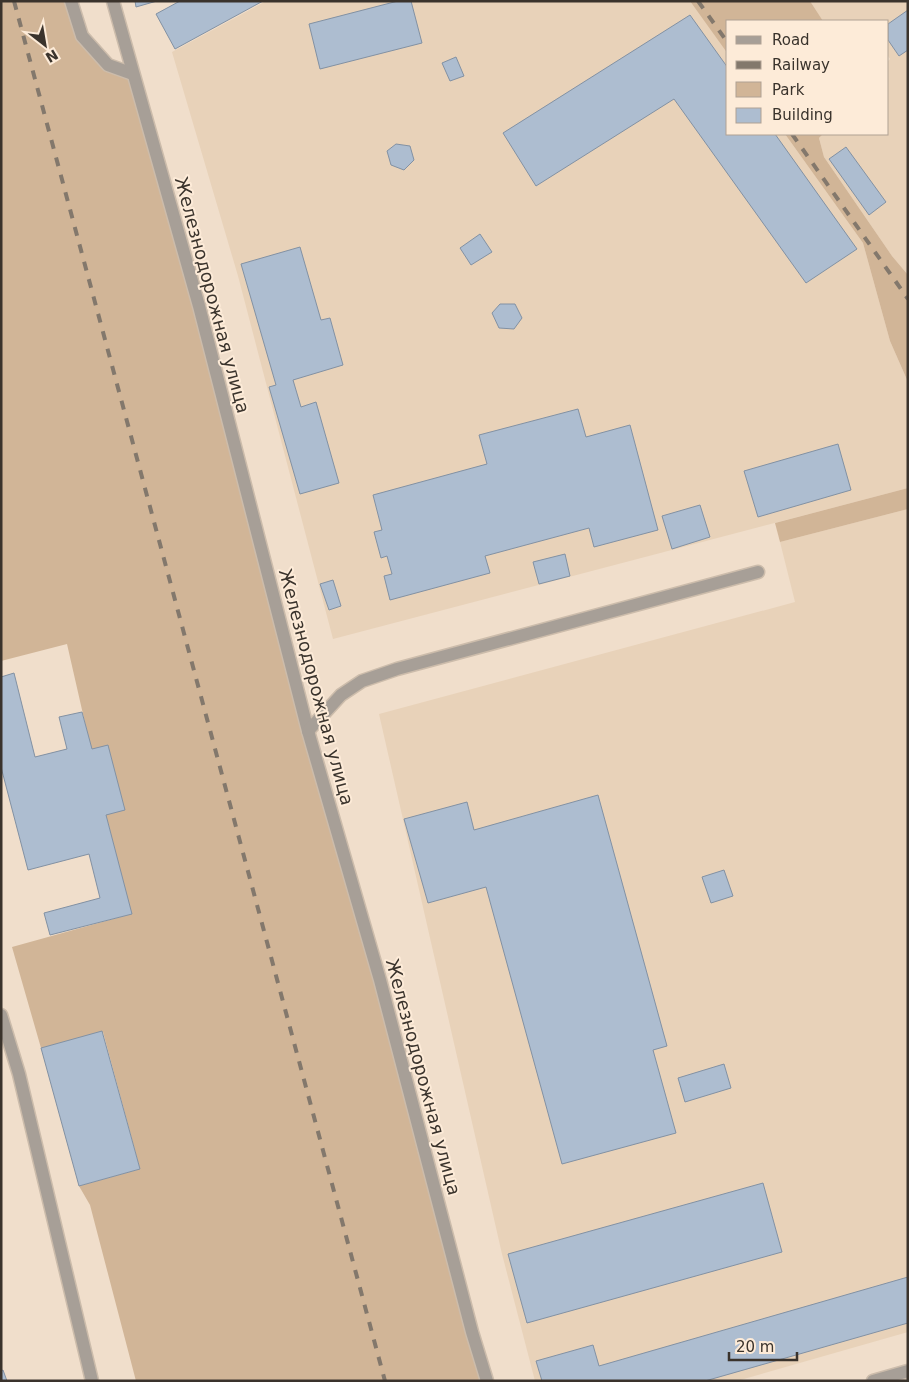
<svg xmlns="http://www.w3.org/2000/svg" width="909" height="1382" viewBox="0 0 909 1382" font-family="'DejaVu Sans',sans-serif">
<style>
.built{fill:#e8d2b9}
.green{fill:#d1b597}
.building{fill:#adbdd0;stroke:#8291a3}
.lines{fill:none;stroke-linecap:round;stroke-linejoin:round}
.minor-casing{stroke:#ccbcab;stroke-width:15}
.minor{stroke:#a79f97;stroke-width:12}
.rail{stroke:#83786c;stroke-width:4;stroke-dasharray:9 9;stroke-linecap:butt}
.labels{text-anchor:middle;stroke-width:4;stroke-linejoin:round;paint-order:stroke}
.street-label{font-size:18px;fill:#3a332c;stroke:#fdebd8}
</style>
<rect width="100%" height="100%" fill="#f0decb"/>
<!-- built -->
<g class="built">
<path d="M266,1H691L728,53V134H785L863,243L890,341L908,382V488L333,639L238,276L172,52Z"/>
<path d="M810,1H908V275L892,256L824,157L819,138L823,134H888V61L890,59L888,56V21H823Z"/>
<path d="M908,509V1332L737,1381H535L502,1254L379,714L795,602L780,542Z"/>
</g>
<!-- green -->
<g class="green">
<path d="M1,1H71L82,36L108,65L133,74L487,1381H136L90,1205L79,1186L140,1169L103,1032L41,1048L12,947L131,914L106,815L67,644L1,661Z"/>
<path d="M690,1H810L823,21H728V54Z"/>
<path d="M785,134H823L819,138L824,157L892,256L908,275V382L890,341L863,243Z"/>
<path d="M908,488V509L780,542L775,523Z"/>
</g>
<!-- building -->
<g class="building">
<path d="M135,1H157L136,7Z"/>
<path d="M180,1H263L175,49L156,14Z"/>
<path d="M398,1H411L422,43L320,69L309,24Z"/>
<path d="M908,10V50L899,56L888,40V24Z"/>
<path d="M690,15L728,68V134H775L857,249L806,283L674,99L536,186L503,133Z"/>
<path d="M456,57L464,76L450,81L442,63Z"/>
<path d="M396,144L410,146L414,160L404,170L391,165L387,151Z"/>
<path d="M846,147L886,202L869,215L829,159Z"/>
<path d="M480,234L492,252L471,265L460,248Z"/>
<path d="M300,247L321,320L330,318L343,365L293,380L301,407L316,402L339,483L300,494L269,387L276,385L241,264Z"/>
<path d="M500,304H515L522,318L514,329L499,328L492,313Z"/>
<path d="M578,409L586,437L630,425L658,530L594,547L589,528L485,556L490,573L390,600L384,576L392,574L387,556L381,558L374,532L382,530L373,495L487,464L479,435Z"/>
<path d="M838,444L851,490L758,517L744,471Z"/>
<path d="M700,505L710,537L672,549L662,516Z"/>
<path d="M565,554L570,576L539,584L533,562Z"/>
<path d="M333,580L341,606L329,610L320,584Z"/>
<path d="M14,673L35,757L67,749L59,717L82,712L92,749L108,745L125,810L106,815L132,914L50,935L44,913L100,898L89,854L28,870L1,767V677Z"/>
<path d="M598,795L667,1046L653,1050L676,1133L562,1164L486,887L428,903L404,819L467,802L474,830Z"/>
<path d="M724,870L733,896L711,903L702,877Z"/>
<path d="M102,1031L140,1169L79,1186L41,1048Z"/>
<path d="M724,1064L731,1088L685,1102L678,1078Z"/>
<path d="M763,1183L782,1252L527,1323L508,1254Z"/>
<path d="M908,1277V1323L705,1381H542L536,1361L593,1345L599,1366Z"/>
<path d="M3,1370L7,1381H1V1371Z"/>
</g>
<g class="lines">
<!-- minor casing -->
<g class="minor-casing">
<g id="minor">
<path d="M71,1L82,36L108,65L133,74"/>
<path d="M113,1L199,306L308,731L380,980L472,1332L487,1381"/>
<path d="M308,731L341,695L362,681L397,669L758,572"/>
<path d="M1,1015L19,1074L92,1381"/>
<path d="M873,1381L908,1371"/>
</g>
</g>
<!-- minor -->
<use href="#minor" class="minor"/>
<!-- rail -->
<g class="rail">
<path d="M14,1L385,1381"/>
<path d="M698,1L728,43"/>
<path d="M792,134L908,299"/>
</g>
</g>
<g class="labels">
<!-- street labels -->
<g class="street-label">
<text transform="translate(212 295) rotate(75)" y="6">Железнодорожная улица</text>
<text transform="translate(316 687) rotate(75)" y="6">Железнодорожная улица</text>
<text transform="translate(423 1077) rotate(75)" y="6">Железнодорожная улица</text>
</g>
</g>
<!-- border -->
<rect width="909" height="1382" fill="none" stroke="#3a332c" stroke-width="5"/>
<!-- legend -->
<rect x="726" y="20" width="162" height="115" fill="#fdebd8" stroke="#afa193"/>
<rect x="736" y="36" width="25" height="8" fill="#a79f97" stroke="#afa193"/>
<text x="772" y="45" font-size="15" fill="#3a332c">Road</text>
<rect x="736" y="61" width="25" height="8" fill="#83786c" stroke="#afa193"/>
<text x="772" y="70" font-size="15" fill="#3a332c">Railway</text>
<rect x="736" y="82" width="25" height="15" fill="#d1b597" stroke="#afa193"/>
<text x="772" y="95" font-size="15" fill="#3a332c">Park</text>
<rect x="736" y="108" width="25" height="15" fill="#adbdd0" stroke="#afa193"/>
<text x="772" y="120" font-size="15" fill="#3a332c">Building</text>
<!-- north arrow -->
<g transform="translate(45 45) rotate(149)" stroke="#fdebd8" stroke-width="4" paint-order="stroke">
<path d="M0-4L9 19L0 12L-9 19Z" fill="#3a332c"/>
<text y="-8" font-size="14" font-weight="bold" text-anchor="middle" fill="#3a332c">N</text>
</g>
<!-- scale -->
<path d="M729 1352v8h68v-8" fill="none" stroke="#3a332c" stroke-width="2.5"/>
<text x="736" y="1352" font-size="15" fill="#3a332c" stroke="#fdebd8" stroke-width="4" paint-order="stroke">20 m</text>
</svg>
